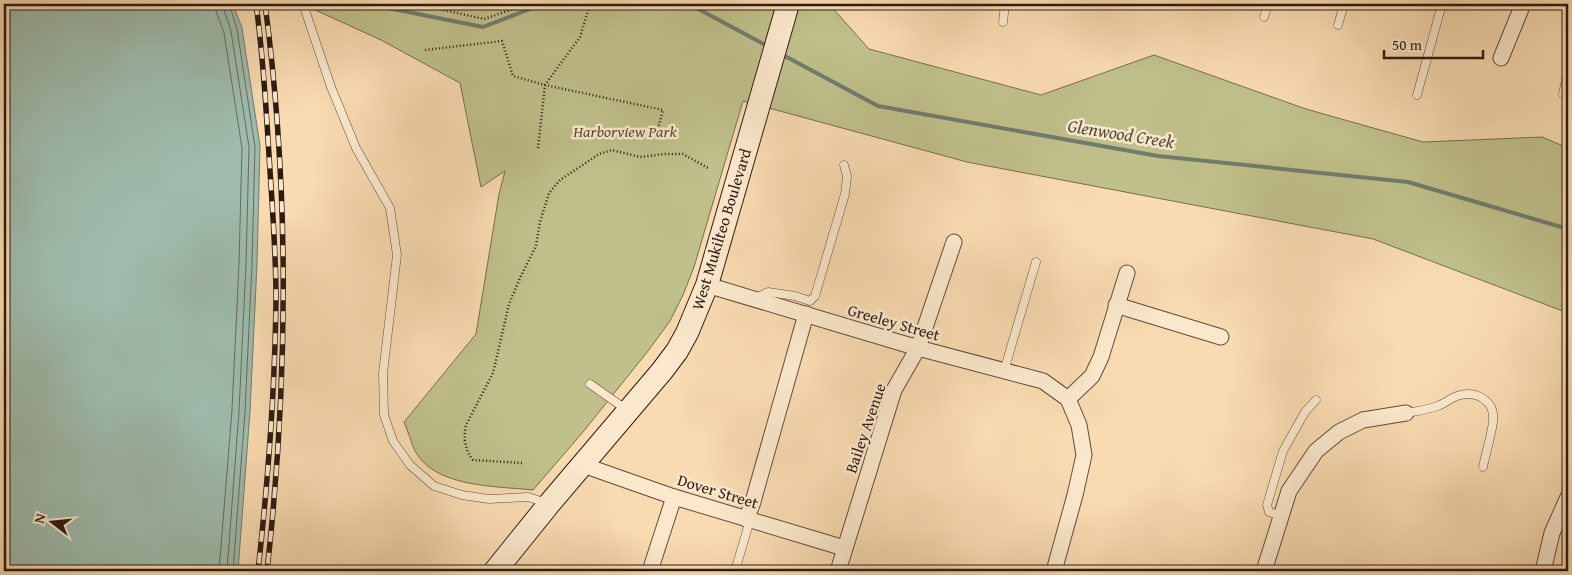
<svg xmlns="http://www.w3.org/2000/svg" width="1572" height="575" viewBox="0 0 1572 575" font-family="'Gentium Book Plus',serif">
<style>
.green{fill:#c0c08a;stroke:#766e4e}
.water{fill:#9ebbac;stroke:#717b6e}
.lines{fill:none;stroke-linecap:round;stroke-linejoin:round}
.shore{stroke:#666b5f;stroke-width:1}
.stream{stroke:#717b6e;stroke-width:4}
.service-casing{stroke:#604b3a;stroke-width:9}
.minor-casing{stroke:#604b3a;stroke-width:17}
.secondary-casing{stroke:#2d1b12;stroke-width:24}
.path{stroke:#2d1b12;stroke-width:2.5;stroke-dasharray:1 2.5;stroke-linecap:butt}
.service{stroke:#fbe8cc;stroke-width:8}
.minor{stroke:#fbe8cc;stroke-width:15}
.secondary{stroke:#fbe8cc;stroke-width:22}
.rail-casing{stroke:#2d1b12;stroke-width:5.5}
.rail{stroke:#fbe8cc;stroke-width:4;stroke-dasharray:11;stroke-linecap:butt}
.labels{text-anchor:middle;stroke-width:5;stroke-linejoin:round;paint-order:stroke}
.park-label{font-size:16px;font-style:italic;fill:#594d36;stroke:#fbe8cc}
.street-label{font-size:16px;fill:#2d1b12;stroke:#fbe8cc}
.water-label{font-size:18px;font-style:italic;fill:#4f4b40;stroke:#fbe8cc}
</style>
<rect width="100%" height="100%" fill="#f9dbb1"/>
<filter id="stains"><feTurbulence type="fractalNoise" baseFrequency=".004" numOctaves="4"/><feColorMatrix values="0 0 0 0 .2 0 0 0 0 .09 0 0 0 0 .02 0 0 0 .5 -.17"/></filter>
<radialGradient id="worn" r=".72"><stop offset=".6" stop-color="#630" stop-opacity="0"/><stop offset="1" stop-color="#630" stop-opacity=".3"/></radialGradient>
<!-- green -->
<path class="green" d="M312,4H829L869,49L1041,95L1154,55L1306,109L1423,142L1542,137L1568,148V313L1373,239L967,162L743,101L694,267L683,295L670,321L648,351L583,432L533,490C497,486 435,488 415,451C411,442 408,431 404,422L476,334L499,194L505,171L481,187L460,83L381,40L313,9Z"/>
<!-- water -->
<path class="water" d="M4,4H233L242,28L260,146L257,264L250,411L238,571H4Z"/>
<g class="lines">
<!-- shore -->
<g class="shore">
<path d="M215,4L216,11L224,33L242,148L239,264L232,410L219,571"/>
<path d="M222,4L231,31L249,147L246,264L239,411L227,571"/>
<path d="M229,4L237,29L255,147L252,264L245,411L233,571"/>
</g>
<!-- stream -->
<g class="stream">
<path d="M368,4L483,27L543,4"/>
<path d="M689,4L769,47"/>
<path d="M781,54L878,106L1158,156L1408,182L1568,229"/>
</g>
<!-- service casing -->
<g class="service-casing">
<g id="service">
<path d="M303,4L331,87L356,148L390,208L397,255L383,373L384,415L393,441L410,465L434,486L462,495L489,499L528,497L547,503"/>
<path d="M1264,17L1268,4"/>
<path d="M1003,22L1005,4"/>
<path d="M1338,25L1344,4"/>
<path d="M1563,94L1568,70"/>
<path d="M1417,95L1442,4"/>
<path d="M756,298L768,292L795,296L810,301L815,296L845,194L847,176L844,165"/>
<path d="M1004,371L1036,262"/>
<path d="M590,384L627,410"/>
<path d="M1406,413C1417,411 1429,410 1440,405C1445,403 1451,398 1457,396C1475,390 1496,400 1493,422C1491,437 1486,452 1483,467"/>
<path d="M1281,516L1269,512L1267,505L1283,451L1305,412L1316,400"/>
<path d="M735,571L750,520"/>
</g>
</g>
<!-- minor casing -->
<g class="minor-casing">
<g id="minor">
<path d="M1501,58L1523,4"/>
<path d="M707,285L918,348L1043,381L1068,399"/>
<path d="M1116,305L1221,337"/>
<path d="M583,465L674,497L844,548"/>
<path d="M746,519L752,505L806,314"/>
<path d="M650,571L674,497"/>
<path d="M838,571L894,390L918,348L954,242"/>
<path d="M1054,571L1075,495L1084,455L1079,425L1068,399L1092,376L1101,357L1127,273"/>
<path d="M1264,571L1289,491L1316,451L1339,432L1363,420L1406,413"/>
<path d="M1543,571L1552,533L1568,497"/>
</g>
</g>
<!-- secondary casing -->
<g class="secondary-casing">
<path id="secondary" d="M495,571L549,504L662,371L677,351L687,333L707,285L788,4"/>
</g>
<!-- path -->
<g class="path">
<path d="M416,4L484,19L528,4"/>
<path d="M559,4L560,6L576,4"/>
<path d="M425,50L502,41L513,76L545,85L663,110L658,129"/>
<path d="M538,148L545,85L580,37L590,4"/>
<path d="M522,463L473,460C465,450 463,438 466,425L493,373L509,304L520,278L536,246L540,222L549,193L560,180L599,154L612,150L640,157L665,154H683L708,168"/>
</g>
<!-- service -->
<use href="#service" class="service"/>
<!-- minor -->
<use href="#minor" class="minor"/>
<!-- secondary -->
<use href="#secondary" class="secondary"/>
<!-- rail casing -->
<g class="rail-casing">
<g id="rail">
<path d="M256,4C263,54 266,105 269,155C272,203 276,251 276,299C275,390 268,481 258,571"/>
<path d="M265,4C290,192 288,383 267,571"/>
</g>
</g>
<!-- rail -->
<use href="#rail" class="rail"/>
</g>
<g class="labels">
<!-- park labels -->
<g class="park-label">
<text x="625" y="137">Harborview Park</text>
</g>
<!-- street labels -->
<g class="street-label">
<text transform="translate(721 229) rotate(-73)" y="6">West Mukilteo Boulevard</text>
<text transform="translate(894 322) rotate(16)" y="6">Greeley Street</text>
<text transform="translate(865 428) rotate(-71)" y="6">Bailey Avenue</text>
<text transform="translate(718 491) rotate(17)" y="6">Dover Street</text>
</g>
<!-- water labels -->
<g class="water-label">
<text transform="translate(1121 134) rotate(9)" y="6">Glenwood Creek</text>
</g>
</g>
<!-- margin -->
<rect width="1572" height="575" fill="none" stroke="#f9dbb1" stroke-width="20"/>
<rect x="5" y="5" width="1562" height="565" fill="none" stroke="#2d1b12" stroke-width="2.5"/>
<rect x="10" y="10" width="1552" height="555" fill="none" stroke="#2d1b12"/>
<!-- north arrow -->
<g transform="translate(52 522) rotate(286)" stroke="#fbe8cc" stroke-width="4" paint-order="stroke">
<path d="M0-4L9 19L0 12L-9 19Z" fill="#2d1b12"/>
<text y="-8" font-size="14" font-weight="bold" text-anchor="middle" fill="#2d1b12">N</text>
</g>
<!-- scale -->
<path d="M1384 50v8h99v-8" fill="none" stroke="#2d1b12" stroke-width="2.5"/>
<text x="1392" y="50" font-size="15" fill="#2d1b12" stroke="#fbe8cc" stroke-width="4" paint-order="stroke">50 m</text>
<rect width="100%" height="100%" filter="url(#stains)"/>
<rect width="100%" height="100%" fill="url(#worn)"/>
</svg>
